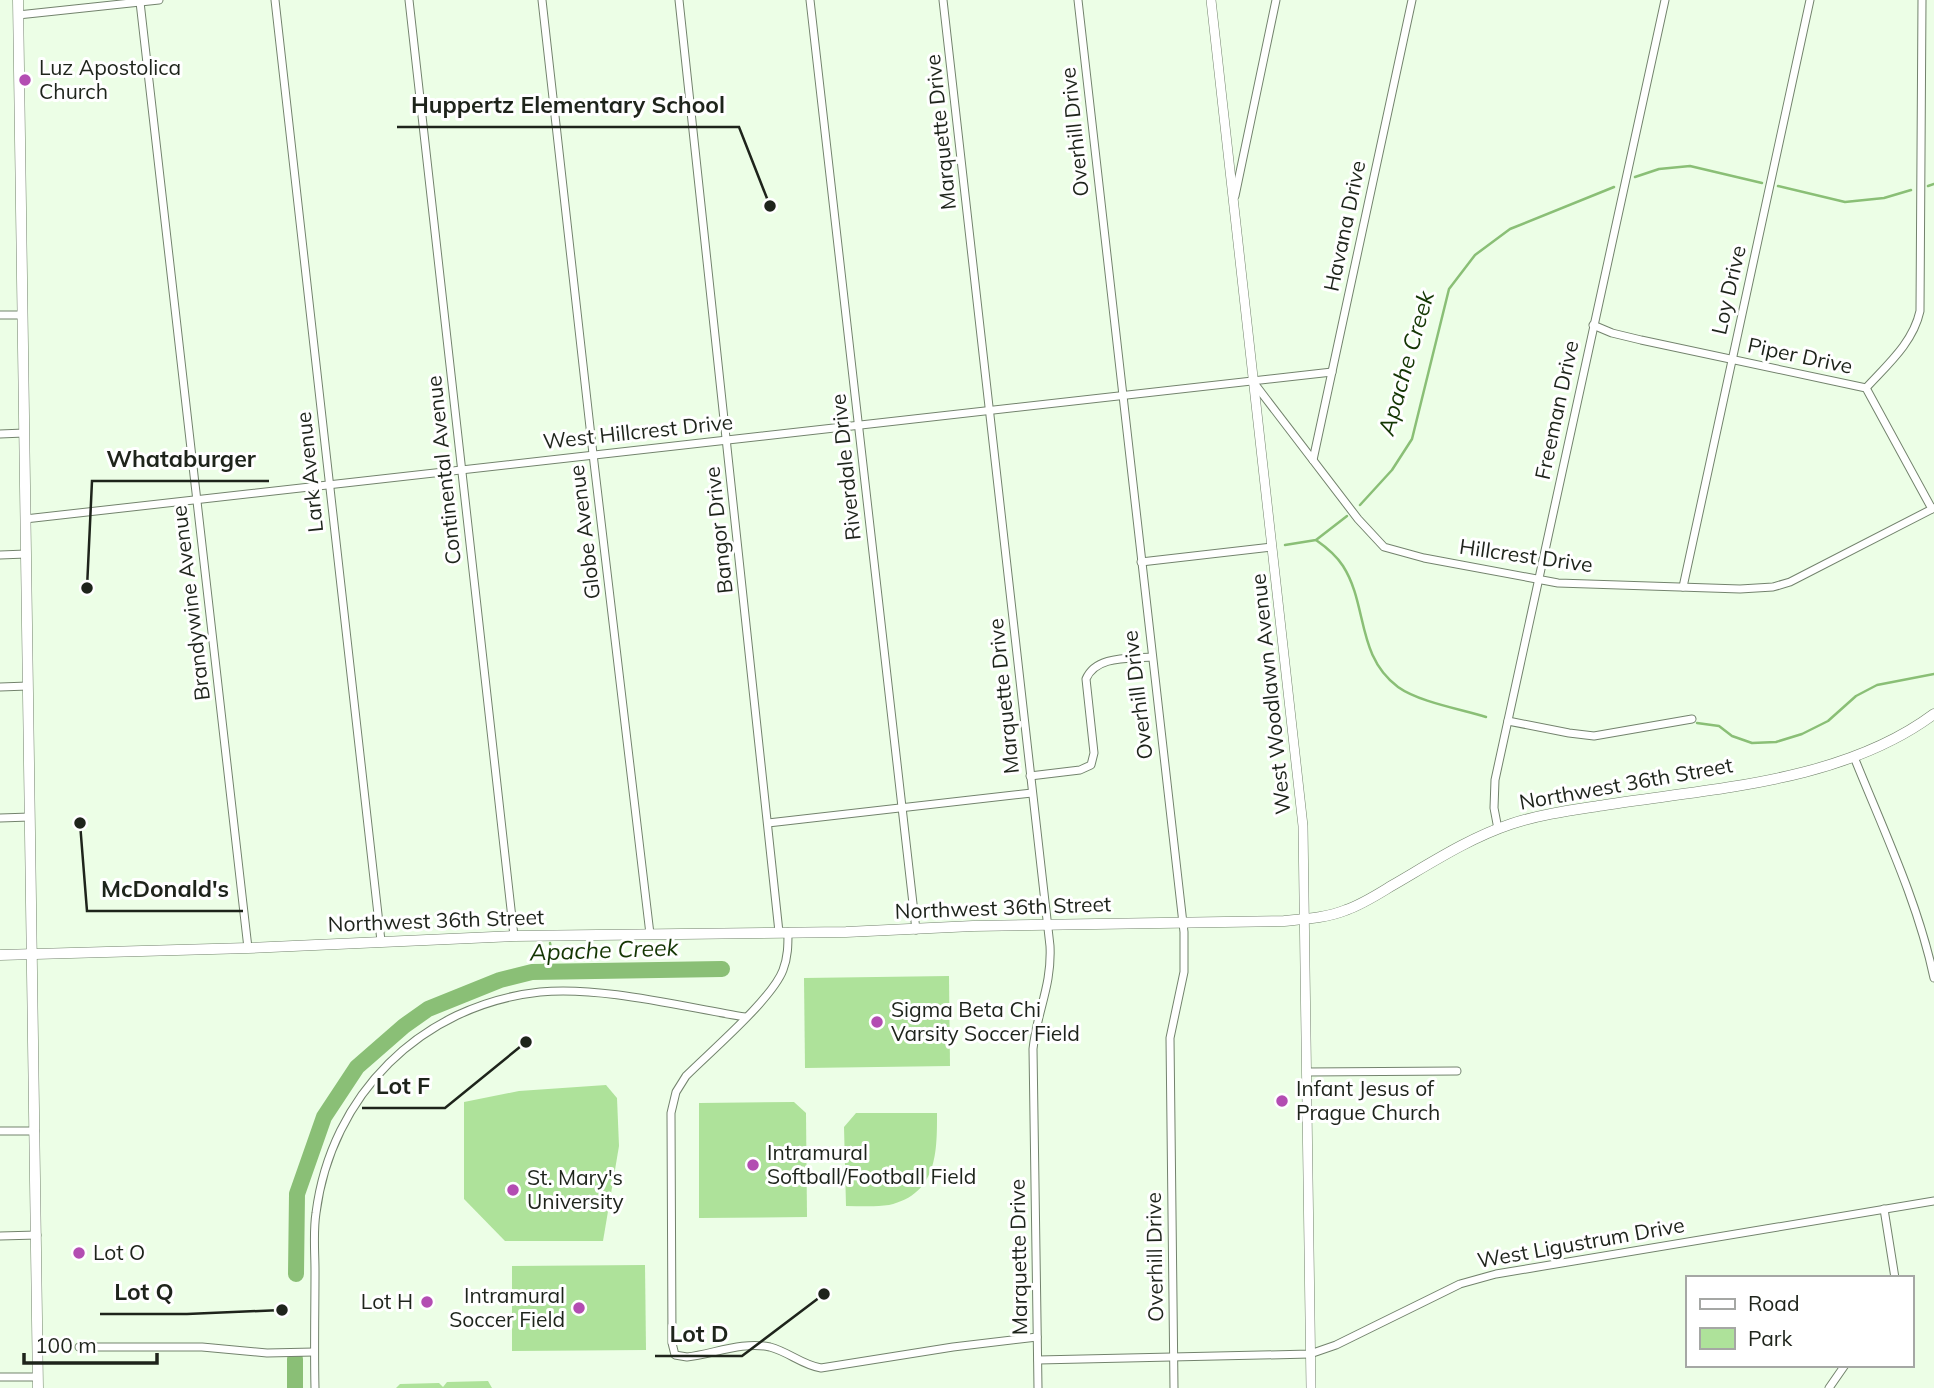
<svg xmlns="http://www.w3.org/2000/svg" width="1934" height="1388" viewBox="0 0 1934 1388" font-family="Mulish,sans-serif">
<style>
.green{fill:#aee29a}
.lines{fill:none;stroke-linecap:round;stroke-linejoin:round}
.stream{stroke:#8abf76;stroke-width:2.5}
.river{stroke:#8abf76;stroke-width:16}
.minor-casing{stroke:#73836d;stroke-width:9}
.tertiary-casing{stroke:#73836d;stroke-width:10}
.secondary-casing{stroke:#73836d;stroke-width:11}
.minor{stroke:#fff;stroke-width:7}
.tertiary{stroke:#fff;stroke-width:9}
.secondary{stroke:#fff;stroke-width:10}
.poi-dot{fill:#b34db2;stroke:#fff;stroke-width:2.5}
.labels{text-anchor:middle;stroke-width:6;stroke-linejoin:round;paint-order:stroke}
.poi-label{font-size:21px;fill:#1e241b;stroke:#fff;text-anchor:start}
.street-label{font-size:21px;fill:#1e241b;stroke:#fff}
.water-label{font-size:23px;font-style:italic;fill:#143603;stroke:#fff}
.leader{fill:none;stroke:#1e241b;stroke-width:2.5}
.callout-dot{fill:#1e241b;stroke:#fff;stroke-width:2.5}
.callout-label{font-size:23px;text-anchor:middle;font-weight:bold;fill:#1e241b;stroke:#fff;stroke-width:6;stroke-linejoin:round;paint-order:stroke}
</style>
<rect width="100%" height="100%" fill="#ecfee6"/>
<!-- green -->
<g class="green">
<path d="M949,976L950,1066L805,1068L804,978Z"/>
<path d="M606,1085L617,1098L619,1146L603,1241H505L464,1199V1102L519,1091Z"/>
<path d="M794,1102L806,1113L807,1217L699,1218V1103Z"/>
<path d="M856,1113H937C937,1151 938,1194 889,1205C876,1207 860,1206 846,1206L844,1127Z"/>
<path d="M645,1265L646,1350L512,1351V1266Z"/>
<path d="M488,1381L492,1388H396L400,1384L439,1383L443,1387L447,1382Z"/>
</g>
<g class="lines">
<!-- stream -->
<g class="stream">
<path d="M1635,177L1659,169L1690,166L1762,183"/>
<path d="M1778,186L1845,202L1884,198L1911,190"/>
<path d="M1928,186L1934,184"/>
<path d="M1360,505L1392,470L1412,439L1449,289L1475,255L1510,229L1614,187"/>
<path d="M1316,540C1326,547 1336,555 1343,566C1368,605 1356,656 1398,687C1419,702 1460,709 1486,717"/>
<path d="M1285,545L1316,540L1347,516"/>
<path d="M1697,723L1719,726L1732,736L1752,743L1776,742L1802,734L1828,721L1856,696L1877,685L1934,674"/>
<path d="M545,972V959L551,949L550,943"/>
</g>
<!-- river -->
<g class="river">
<path d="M296,1274L297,1194L324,1117L357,1067L404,1026L428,1009L500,980L532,972L722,969"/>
<path d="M295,1388V1359"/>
</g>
<!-- minor casing -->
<g class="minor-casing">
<g id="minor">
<path d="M275,0L381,941"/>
<path d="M409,0L514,936"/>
<path d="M542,0L593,454L650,934"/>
<path d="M679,0L779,932"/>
<path d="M810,0L916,930"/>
<path d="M943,0L1050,946C1052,986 1037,1011 1033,1049L1038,1388"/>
<path d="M1078,0L1184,932V972L1170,1038L1174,1388"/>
<path d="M140,2L248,948"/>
<path d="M18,15L159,0"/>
<path d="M1235,196L1276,0"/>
<path d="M0,315H23"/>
<path d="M1593,325L1612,333L1641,340L1866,388L1932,509"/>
<path d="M1254,383L1358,519L1384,547L1424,558L1558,583L1740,589L1773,587L1790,582L1934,508"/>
<path d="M1866,388C1887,365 1913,343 1920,311L1922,0"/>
<path d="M0,434L24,433"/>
<path d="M1313,460L1412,0"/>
<path d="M25,519L1332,372"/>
<path d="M0,555L26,554"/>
<path d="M1141,562L1272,547"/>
<path d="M1683,587L1810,0"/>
<path d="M0,687L28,686"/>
<path d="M1508,721L1569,733L1594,736L1692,719"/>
<path d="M1854,757C1883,829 1918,902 1934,978"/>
<path d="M1030,776L1080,770L1091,765L1094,753L1086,679C1096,655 1130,659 1151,657"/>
<path d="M0,818L30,817"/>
<path d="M768,823L1032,793"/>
<path d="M1498,829L1494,808L1495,780L1665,0"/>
<path d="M788,932C788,945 788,957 783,970C772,999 711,1051 686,1076L676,1092L671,1113L672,1343L675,1355L687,1357C713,1354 743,1341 770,1347C789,1352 802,1365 821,1368L953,1347L1037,1337"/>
<path d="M1307,1072L1457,1071"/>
<path d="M0,1131H35"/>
<path d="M1884,1209L1895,1278"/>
<path d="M0,1236L37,1235"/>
<path d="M79,1347H202L267,1353L314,1352"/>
<path d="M1038,1360L1310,1354L1336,1345L1460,1284L1496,1274L1934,1201"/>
<path d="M0,1377H38"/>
<path d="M315,1388C314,1349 315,1310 315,1271C315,1252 313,1232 316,1213C331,1095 421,1005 540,992C602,986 683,1007 745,1017"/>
<path d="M1829,1388L1845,1365"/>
</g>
</g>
<!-- tertiary casing -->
<g class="tertiary-casing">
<path id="tertiary" d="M1211,0L1303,826L1311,1388"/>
</g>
<!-- secondary casing -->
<g class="secondary-casing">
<g id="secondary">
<path d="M18,0L38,1388"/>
<path d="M0,955L248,948L514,936L846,932L973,926L1284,921C1305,919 1326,918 1346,910C1363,904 1378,894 1393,885C1431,863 1469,838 1511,824C1541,814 1573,810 1605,805C1714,788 1843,782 1934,714"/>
</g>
</g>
<!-- minor -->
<use href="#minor" class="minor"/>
<!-- tertiary -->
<use href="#tertiary" class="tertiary"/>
<!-- secondary -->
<use href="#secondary" class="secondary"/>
</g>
<!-- markers -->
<g class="poi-dot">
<circle cx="25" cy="80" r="7"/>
<circle cx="877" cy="1022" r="7"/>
<circle cx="1282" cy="1101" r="7"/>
<circle cx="753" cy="1165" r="7"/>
<circle cx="513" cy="1190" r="7"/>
<circle cx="79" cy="1253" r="7"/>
<circle cx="427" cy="1302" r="7"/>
<circle cx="579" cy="1308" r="7"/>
</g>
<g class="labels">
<!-- poi labels -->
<g class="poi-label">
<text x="39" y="75">Luz Apostolica<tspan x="39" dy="24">Church</tspan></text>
<text x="891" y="1017">Sigma Beta Chi<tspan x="891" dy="24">Varsity Soccer Field</tspan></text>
<text x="1296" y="1096">Infant Jesus of<tspan x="1296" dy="24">Prague Church</tspan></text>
<text x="767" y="1160">Intramural<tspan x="767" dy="24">Softball/Football Field</tspan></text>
<text x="527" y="1185">St. Mary's<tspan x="527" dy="24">University</tspan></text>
<text x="93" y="1260">Lot O</text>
<text x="565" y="1303" text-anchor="end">Intramural<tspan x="565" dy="24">Soccer Field</tspan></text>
<text x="413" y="1309" text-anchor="end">Lot H</text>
</g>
<!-- street labels -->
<g class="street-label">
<text transform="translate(941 132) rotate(-96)" y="7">Marquette Drive</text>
<text transform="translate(1075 132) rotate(-96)" y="7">Overhill Drive</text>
<text transform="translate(1345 226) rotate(-78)" y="7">Havana Drive</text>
<text transform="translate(1729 290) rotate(-77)" y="7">Loy Drive</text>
<text transform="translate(1800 356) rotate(12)" y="7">Piper Drive</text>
<text transform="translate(1557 410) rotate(-78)" y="7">Freeman Drive</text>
<text transform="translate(638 432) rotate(-6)" y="7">West Hillcrest Drive</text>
<text transform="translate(846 467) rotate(-96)" y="7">Riverdale Drive</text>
<text transform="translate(444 470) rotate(-96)" y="7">Continental Avenue</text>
<text transform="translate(310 472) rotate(-96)" y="7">Lark Avenue</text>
<text transform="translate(719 530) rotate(-96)" y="7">Bangor Drive</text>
<text transform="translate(585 532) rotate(-97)" y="7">Globe Avenue</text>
<text transform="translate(1526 556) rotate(8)" y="7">Hillcrest Drive</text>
<text transform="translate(191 603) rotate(-97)" y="7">Brandywine Avenue</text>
<text transform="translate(1271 694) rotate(-96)" y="7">West Woodlawn Avenue</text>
<text transform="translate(1138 695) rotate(-97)" y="7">Overhill Drive</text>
<text transform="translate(1004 696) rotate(-96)" y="7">Marquette Drive</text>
<text transform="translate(1626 784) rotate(-10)" y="7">Northwest 36th Street</text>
<text transform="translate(1003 908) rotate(-2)" y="7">Northwest 36th Street</text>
<text transform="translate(436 921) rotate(-2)" y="7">Northwest 36th Street</text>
<text transform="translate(1581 1243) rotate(-10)" y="7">West Ligustrum Drive</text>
<text transform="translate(1019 1257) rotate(-91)" y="7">Marquette Drive</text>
<text transform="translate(1155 1257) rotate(-91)" y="7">Overhill Drive</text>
</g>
<!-- water labels -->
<g class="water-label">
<text transform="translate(1406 363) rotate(-74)" y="8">Apache Creek</text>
<text transform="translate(604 950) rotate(-2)" y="8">Apache Creek</text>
</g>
</g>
<!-- callouts -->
<path class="leader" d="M770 206L739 127H397M87 588L92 481H269M80 823L87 911H243M526 1042L445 1108H362M282 1310L187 1314H100M824 1294L742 1356H655"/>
<g class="callout-dot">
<circle cx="770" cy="206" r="7"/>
<circle cx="87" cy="588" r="7"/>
<circle cx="80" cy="823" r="7"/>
<circle cx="526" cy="1042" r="7"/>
<circle cx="282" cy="1310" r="7"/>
<circle cx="824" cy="1294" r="7"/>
</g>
<g class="callout-label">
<text x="568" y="113">Huppertz Elementary School</text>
<text x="181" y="467">Whataburger</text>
<text x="165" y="897">McDonald's</text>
<text x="403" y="1094">Lot F</text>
<text x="144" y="1300">Lot Q</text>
<text x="699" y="1342">Lot D</text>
</g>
<!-- legend -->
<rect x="1686" y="1276" width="228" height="91" fill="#ffffff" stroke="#a5a7a4" stroke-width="2"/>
<rect x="1700" y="1299" width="35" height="10" fill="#ffffff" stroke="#a5a7a4" stroke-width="2"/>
<text x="1748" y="1311" font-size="21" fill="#1e241b">Road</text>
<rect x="1700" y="1328" width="35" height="21" fill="#aee29a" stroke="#a5a7a4" stroke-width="2"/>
<text x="1748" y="1346" font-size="21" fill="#1e241b">Park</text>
<!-- scale -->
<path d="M24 1353v10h133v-10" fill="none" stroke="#1e241b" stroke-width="3.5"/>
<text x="35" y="1353" font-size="21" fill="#1e241b" stroke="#ffffff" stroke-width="5" paint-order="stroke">100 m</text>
</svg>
